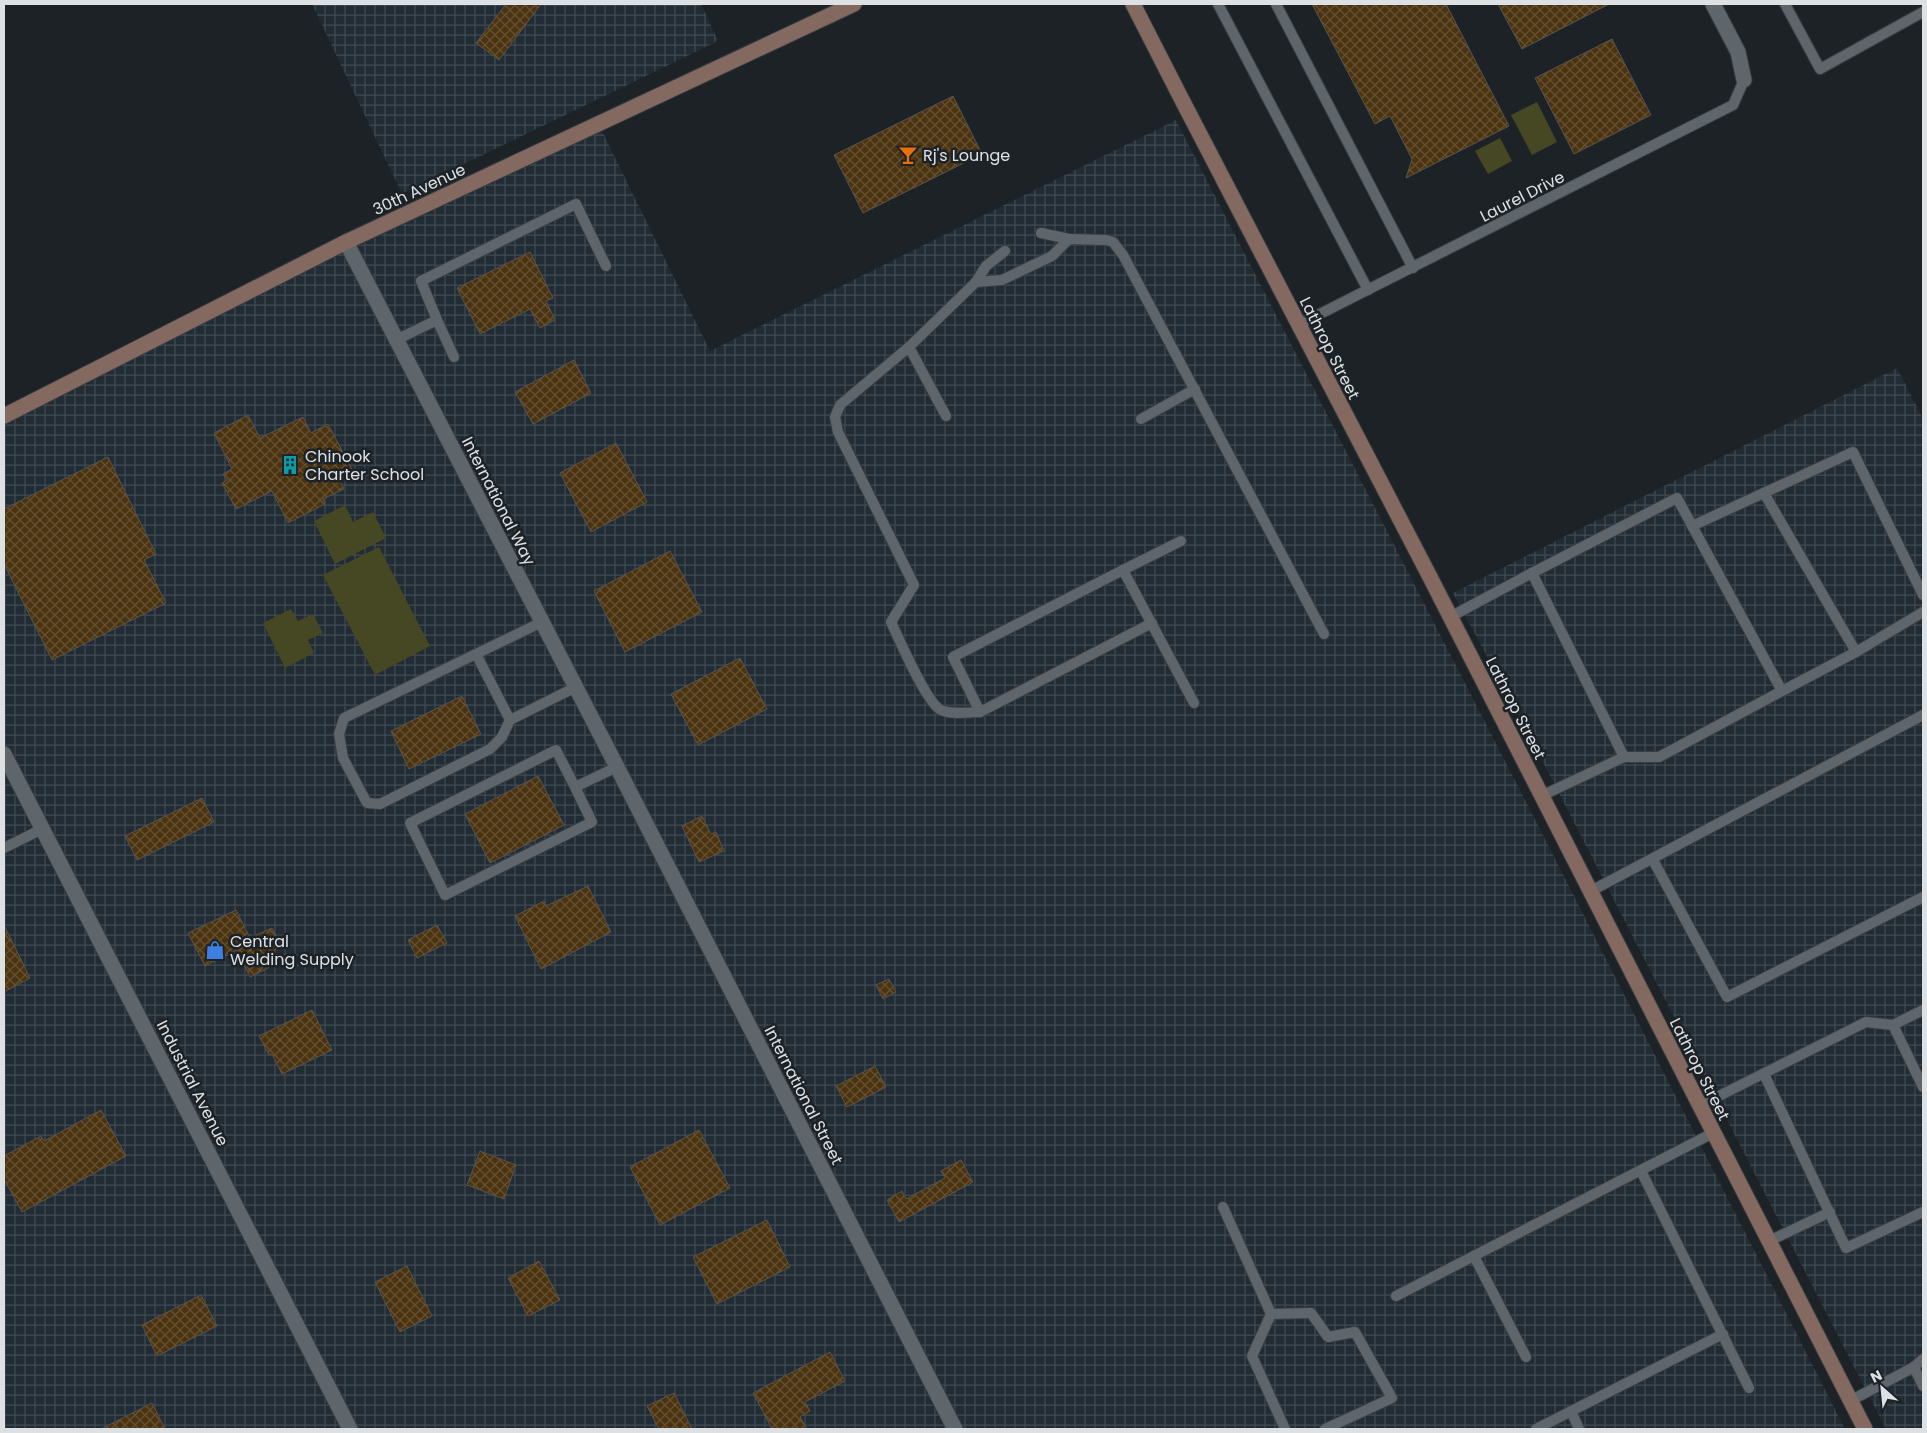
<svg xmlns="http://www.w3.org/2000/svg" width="1927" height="1433" viewBox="0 0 1927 1433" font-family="Poppins,sans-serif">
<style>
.industrial{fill:url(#industrial-grid)}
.park{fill:#464723}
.building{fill:url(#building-cross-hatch);stroke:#58534d}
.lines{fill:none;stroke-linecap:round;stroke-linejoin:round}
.lane-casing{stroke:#3a3e42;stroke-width:12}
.street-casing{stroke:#3a3e42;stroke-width:17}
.secondary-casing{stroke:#3a3e42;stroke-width:17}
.lane{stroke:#5f666b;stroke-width:10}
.street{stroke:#5f666b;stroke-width:15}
.secondary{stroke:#846960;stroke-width:15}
.labels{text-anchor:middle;stroke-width:5;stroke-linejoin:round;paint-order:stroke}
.poi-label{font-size:16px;fill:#dde1e4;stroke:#1c2226;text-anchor:start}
.street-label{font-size:16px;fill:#dde1e4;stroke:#1c2226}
</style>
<defs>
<pattern id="industrial-grid" width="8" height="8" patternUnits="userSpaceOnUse" patternTransform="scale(1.25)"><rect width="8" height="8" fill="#212c35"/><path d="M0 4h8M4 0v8" fill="none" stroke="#414a52"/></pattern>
<pattern id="building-cross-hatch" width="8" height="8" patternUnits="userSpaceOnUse" patternTransform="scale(1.25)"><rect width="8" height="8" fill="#4b3310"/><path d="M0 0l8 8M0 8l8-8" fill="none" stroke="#645033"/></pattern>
</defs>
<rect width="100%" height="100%" fill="#1c2226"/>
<!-- industrial -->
<g class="industrial">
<path d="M312,4H701L718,41L402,194Z"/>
<path d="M1176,120L1542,833L1845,1429H4V423L281,282L602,131L710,351Z"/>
<path d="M1897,368L1923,419V1429H1886L1528,733L1453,593Z"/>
</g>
<!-- park -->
<g class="park">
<path d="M1537,102L1557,142L1532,155L1511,115Z"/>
<path d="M1500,138L1512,161L1488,174L1475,151Z"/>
<path d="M345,505L353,522L373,512L386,538L335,564L314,521Z"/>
<path d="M379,547L430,646L375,675L323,575Z"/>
<path d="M291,609L298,621L313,614L323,633L308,640L314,653L285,668L263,623Z"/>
</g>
<!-- building -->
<g class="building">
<path d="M506,4H541L499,60L476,43Z"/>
<path d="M1312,4H1446L1509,126L1406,178L1412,159L1390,116L1375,124Z"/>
<path d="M1498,4H1609L1522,49Z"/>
<path d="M1612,39L1651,115L1574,154L1535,78Z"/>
<path d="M953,96L982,154L863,213L834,155Z"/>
<path d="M530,252L553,298L546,301L555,320L540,328L530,309L480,334L457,288Z"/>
<path d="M574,360L591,393L533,424L515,392Z"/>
<path d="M248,415L260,438L303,417L311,433L328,424L354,473L340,481L344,489L323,499L325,504L288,523L272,491L236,509L222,483L227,480L223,474L232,469L214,433Z"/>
<path d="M616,443L647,502L591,532L560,473Z"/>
<path d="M108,457L156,554L144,560L166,603L52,660L4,564V509Z"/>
<path d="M670,551L702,612L625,652L594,591Z"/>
<path d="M740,658L767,709L698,745L671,694Z"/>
<path d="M462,696L481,734L409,769L391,731Z"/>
<path d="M538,776L564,825L490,863L465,814Z"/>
<path d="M202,798L214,822L137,860L125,836Z"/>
<path d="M702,816L711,834L716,832L724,851L699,862L682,826Z"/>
<path d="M588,886L611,932L541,969L515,916L544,901L546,906Z"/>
<path d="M236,910L250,938L272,928L281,946L274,950L280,962L250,977L237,950L205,966L188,933Z"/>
<path d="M4,925L30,978L4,992Z"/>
<path d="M437,925L447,943L417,958L408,940Z"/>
<path d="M889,979L896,992L883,999L876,985Z"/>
<path d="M312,1010L332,1050L282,1074L272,1054L269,1055L259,1036Z"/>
<path d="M875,1066L886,1087L847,1107L836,1086Z"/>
<path d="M101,1110L126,1156L22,1212L4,1179V1156L41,1136L44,1141Z"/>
<path d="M699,1130L730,1188L660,1225L630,1167Z"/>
<path d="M480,1151L516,1165L504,1199L467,1185Z"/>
<path d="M961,1160L973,1182L899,1222L887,1200L902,1191L906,1199L945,1178L941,1171Z"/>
<path d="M767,1220L790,1267L717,1304L693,1257Z"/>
<path d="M539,1261L560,1300L528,1316L508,1278Z"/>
<path d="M407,1266L432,1316L400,1332L375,1282Z"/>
<path d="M201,1295L217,1326L157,1356L142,1325Z"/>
<path d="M830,1352L845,1381L805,1402L810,1411L800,1417L807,1429H772L753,1393Z"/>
<path d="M674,1393L692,1429H659L647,1406Z"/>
<path d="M152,1403L165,1429H101Z"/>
</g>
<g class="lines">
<!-- lane casing -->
<g class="lane-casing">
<g id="lane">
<path d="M1218,4L1368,290"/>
<path d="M1276,4L1413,268"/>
<path d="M1785,4L1820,69L1923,12"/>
<path d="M1041,233L1069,239"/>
<path d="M976,282L986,266L1005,251"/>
<path d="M437,320L454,357"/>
<path d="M1298,325L1733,105L1744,80"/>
<path d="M396,340L437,320L421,281L576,204L606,266"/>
<path d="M909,347L946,416"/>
<path d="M1141,419L1195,389"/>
<path d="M1764,493L1856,652"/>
<path d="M1692,526L1853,452L1923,595"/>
<path d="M1181,541L1123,570L1194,703"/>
<path d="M1123,570L953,657L980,712L1152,623"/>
<path d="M1532,573L1624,757L1541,796"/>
<path d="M1450,617L1532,573L1677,498L1782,691L1659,757H1624"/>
<path d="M476,654L510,720L502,737L490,749L380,804L367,803L343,758L339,734L344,718L542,622"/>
<path d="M1782,691L1856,652L1923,612"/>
<path d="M980,712C968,712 951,715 941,710C927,704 899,639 891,622L914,585L838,432L835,417L840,405L909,347L976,282L1002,280L1052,256L1069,239L1106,240L1113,242L1123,255L1324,634"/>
<path d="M510,720L576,687"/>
<path d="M575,787L592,822L445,895L410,823L556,750L575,787L617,767"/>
<path d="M4,848L42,829"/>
<path d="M1653,860L1727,997L1923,897"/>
<path d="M1589,892L1923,715"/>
<path d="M1893,1025L1923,1087"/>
<path d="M1764,1074L1846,1248L1923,1212"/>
<path d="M1699,1106L1866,1022L1893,1025L1923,1010"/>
<path d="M1641,1171L1749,1388"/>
<path d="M1223,1207L1271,1314L1252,1356L1285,1429"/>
<path d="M1769,1241L1830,1212"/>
<path d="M1474,1256L1526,1357"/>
<path d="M1396,1296L1713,1133"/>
<path d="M1271,1314L1311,1313L1328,1337L1355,1332L1392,1398L1325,1429"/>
<path d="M1914,1367L1923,1359"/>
<path d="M1850,1401L1914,1367L1923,1386"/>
<path d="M1571,1411L1579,1429"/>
<path d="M1536,1429L1723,1334"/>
</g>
</g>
<!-- street casing -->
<g class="street-casing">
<g id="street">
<path d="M1713,4L1738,52L1744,80"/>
<path d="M346,242L617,767L955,1429"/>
<path d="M4,754L350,1429"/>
</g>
</g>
<!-- secondary casing -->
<g class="secondary-casing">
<g id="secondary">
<path d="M1133,4L1181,98L1430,577L1865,1429"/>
<path d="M4,416L346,242L854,4"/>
</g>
</g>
<!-- lane -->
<use href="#lane" class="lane"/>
<!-- street -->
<use href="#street" class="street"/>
<!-- secondary -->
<use href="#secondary" class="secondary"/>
</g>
<!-- icons -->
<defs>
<g id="bar-bare" transform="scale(1.5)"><path d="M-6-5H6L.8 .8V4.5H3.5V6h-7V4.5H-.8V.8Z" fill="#e8710a" stroke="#1c2226" stroke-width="2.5" paint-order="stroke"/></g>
<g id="building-bare" transform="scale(1.5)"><path d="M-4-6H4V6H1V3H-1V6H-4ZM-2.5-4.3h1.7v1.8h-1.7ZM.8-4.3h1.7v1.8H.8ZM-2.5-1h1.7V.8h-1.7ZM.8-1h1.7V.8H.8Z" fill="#0f9aa8" stroke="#1c2226" stroke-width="2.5" paint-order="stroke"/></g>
<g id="shop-bare" transform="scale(1.5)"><path d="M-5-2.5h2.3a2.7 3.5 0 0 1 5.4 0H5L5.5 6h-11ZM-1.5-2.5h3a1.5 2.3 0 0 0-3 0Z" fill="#3f7fe0" stroke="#1c2226" stroke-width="2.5" paint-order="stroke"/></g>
</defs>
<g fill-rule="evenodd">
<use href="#bar-bare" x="908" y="155"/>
<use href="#building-bare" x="290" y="465"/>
<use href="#shop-bare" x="215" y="950"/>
</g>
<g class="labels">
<!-- poi labels -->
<g class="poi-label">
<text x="923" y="161">Rj's Lounge</text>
<text x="305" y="462">Chinook<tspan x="305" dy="18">Charter School</tspan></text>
<text x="230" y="947">Central<tspan x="230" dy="18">Welding Supply</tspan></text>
</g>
<!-- street labels -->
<g class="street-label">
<text transform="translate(419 189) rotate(-25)" y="6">30th Avenue</text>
<text transform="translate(1522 196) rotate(-27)" y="6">Laurel Drive</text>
<text transform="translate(1330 348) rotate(63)" y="6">Lathrop Street</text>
<text transform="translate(499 501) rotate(63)" y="6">International Way</text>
<text transform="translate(1516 708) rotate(63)" y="6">Lathrop Street</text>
<text transform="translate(1700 1069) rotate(63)" y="6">Lathrop Street</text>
<text transform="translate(193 1083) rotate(63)" y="6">Industrial Avenue</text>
<text transform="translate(804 1095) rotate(63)" y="6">International Street</text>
</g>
</g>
<!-- border -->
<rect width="1927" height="1433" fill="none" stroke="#dde1e4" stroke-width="10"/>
<!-- north arrow -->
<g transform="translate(1882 1388) rotate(333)" stroke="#1c2226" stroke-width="4" paint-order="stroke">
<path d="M0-4L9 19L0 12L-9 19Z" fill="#dde1e4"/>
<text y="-8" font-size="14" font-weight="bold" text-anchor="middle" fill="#dde1e4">N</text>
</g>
</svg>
